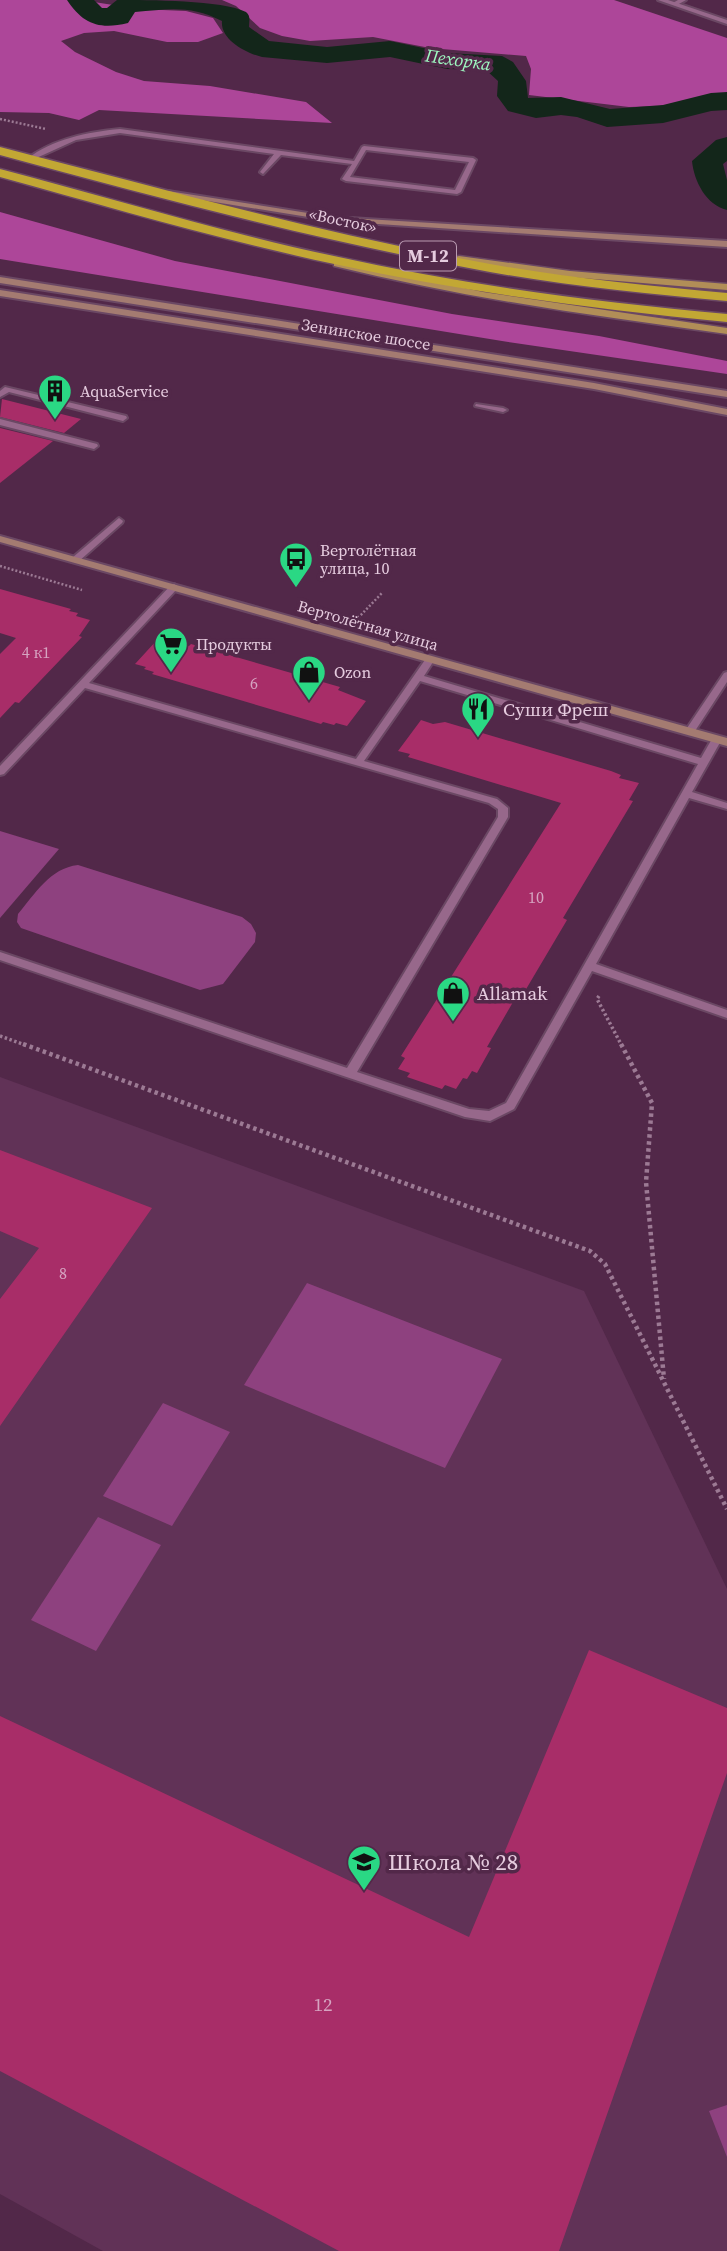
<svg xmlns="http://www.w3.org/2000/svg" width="727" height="2251" viewBox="0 0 727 2251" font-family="'Source Serif 4',serif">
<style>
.built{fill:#613257}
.green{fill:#8e417f}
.forest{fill:#ad4699}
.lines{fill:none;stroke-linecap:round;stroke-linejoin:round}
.river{fill:#13261a;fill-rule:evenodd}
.building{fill:#a82d68}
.lane-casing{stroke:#6b4864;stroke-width:4}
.street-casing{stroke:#6b4864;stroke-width:4}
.secondary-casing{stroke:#6b4864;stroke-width:4}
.primary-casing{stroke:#6b4864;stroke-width:3}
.highway-casing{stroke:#6b4864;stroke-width:3}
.path-far2{stroke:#9c7a94;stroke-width:2.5;stroke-dasharray:2 2;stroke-linecap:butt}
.path-far1{stroke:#9c7a94;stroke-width:3.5;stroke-dasharray:2.5 2.5;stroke-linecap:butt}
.path{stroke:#9c7a94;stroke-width:4.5;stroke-dasharray:3.5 3.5;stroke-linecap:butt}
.lane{fill:#97688b;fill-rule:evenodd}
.street{fill:#97688b;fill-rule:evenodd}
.secondary{fill:#a47b71;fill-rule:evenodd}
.primary{fill:#b18e57;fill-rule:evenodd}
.highway{fill:#c2a734;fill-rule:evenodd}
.labels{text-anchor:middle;stroke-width:7;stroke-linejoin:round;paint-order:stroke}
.far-street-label{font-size:16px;fill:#e6ccdf;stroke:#522849}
.far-poi-label{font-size:16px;fill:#e6ccdf;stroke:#522849;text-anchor:start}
.number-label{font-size:16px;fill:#d6a4c1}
.far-water-label{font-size:18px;font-style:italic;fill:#9efac1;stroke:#522849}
.shield{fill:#522849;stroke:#ba9bb2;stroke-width:2}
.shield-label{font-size:18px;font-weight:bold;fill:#e6ccdf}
.poi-label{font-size:19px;fill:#e6ccdf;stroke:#522849;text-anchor:start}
.near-number-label{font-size:19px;fill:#d6a4c1}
.near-poi-label{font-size:23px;fill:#e6ccdf;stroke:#522849;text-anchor:start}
</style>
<rect width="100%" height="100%" fill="#522849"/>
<!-- built -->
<path class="built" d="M0,1077L584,1291L727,1589V2251H103L0,2194Z"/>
<!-- green -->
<g class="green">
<path d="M0,831L59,849L0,918Z"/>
<path d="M78,865L242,917L251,924L256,933L255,942L223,984L200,990L21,928L17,922L18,914C35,894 50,868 78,865Z"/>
<path d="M307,1283L502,1359L445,1468L244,1385Z"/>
<path d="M163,1403L230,1432L172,1526L103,1496Z"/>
<path d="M98,1517L161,1545L96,1651L31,1620Z"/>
<path d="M727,2105V2157L709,2111Z"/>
</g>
<!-- forest -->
<g class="forest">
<path d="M0,0H81L139,9L186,11L213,18L223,33L198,42H167L114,31L84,33L61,41L75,52L116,72L144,81L210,86L306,102L332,123L99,110L79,120L49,113L0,112Z"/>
<path d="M222,0H614L727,38V95L660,106L629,107L529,95L531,69L526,56L430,48L373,37L310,41L282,36L260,28L236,6Z"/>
<path d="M0,212L175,261L452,314L599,336L727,361V374L502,341L0,259Z"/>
</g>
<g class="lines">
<!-- river -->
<g class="river">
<path d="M67,0H94L102,8H107L117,0C148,0 223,0 246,12C251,16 249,21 249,27L269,41L327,47L390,41L447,53L502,56L513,62L526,81L528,98L561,97L610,109L663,105L711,93L727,92V110L711,111L663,123L607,127L577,117L561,115L536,118L508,111L497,96L498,81L486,70L447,69L390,57L327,63L262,57C245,53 220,39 222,21C191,5 169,9 135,12L128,23C99,30 83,24 67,0Z"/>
<path d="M727,137V161L723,164L727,180V210C706,205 694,181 692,161L716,140Z"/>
</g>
</g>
<!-- building -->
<g class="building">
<path d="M2,399L81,419L64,433L0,417Z"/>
<path d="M0,428L53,441L0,483Z"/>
<path d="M0,589L71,609L69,611L78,613L76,616L90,620L79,636L82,637L19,703L15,702L0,718V654L16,638L0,633Z"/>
<path d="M157,640L189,646L191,644L340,687L338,690L366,701L347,726L336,723L334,725L323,722L321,724L152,674L154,672L144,669L146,667L135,664Z"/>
<path d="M421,720L433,724L445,722L611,771L621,775L619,778L639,783L629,800L633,801L563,918L567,920L522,996L518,995L513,1002L487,1047L491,1048L477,1073L472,1071L467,1079L463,1078L456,1089L445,1085L442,1089L407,1077L410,1073L398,1069L405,1058L401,1056L561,803L408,757L410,754L398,751Z"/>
<path d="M0,1150L152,1208L0,1426V1299L39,1248L0,1231Z"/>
<path d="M589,1650L727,1708V1773L559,2251H339L0,2071V1716L469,1937Z"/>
</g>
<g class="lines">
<!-- lane casing -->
<g class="lane-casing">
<g id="lane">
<path d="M678,0H686L677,5H673V3Z"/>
<path d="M120,129L354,161L362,147L364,146L473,158L476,160L461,192L457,194L346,181L342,179L352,164L281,155L263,174L260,172L274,154L120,133L76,140L32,160L27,159C53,139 87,132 120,129ZM366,150L469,162L455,190L350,177Z"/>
<path d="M5,387L126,416L127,418L123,421L9,392L0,397V391Z"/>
<path d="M476,404L503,408L507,410L503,412L475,406Z"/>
<path d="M0,419L97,444L98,446L94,449L0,425Z"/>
<path d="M119,518L123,521L122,523L78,562H72V558Z"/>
<path d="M174,584L179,587L177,589L89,683L356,759L427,657L430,656L435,659L424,676L701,758L713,737H721L722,739L692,792L727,803V809L689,798L596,964L727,1010V1018L592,971L514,1109L490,1121L465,1117L0,960V952L347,1068L498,817V809L489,803L85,688L4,774L0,775V766L171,585ZM420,681L698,764L506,1103L489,1111L469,1109L357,1072L508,817V808L497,799L364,761Z"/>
<path d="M727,672V682L695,731L694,733H686L685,731L724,673Z"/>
</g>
</g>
<!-- street casing -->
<g class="street-casing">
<path id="street" d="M658,0H668L727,20V24Z"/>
</g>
<!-- secondary casing -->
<g class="secondary-casing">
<g id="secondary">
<path d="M168,191L333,217L727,241V247L333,221L171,195H168Z"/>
<path d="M0,277L727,391V397L0,283Z"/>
<path d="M0,290L594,383L727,409V415L594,389L0,296Z"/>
<path d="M0,536L727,738V746L0,542Z"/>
</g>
</g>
<!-- primary casing -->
<g class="primary-casing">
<g id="primary">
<path d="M459,256L570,271L727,284V290L570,277L455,261V257Z"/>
<path d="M338,261L483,292L727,328V334C595,316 464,298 334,266V262Z"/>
</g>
</g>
<!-- highway casing -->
<g class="highway-casing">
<g id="highway">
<path d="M0,147C163,189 324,234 490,264C568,278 648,286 727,293V301C648,294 568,286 490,272C325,242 162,199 0,155Z"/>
<path d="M0,169C111,198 221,232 334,256C463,285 595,302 727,314V322C597,310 467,292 339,265C225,241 112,208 0,177Z"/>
</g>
</g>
<!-- path-far2 -->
<g class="path-far2">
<path d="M0,119L46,129"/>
<path d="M0,566L82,590"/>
<path d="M358,618L382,593"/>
</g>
<!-- path-far1 -->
<g class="path-far1">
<path d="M358,618L360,616"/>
<path d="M599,996L597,999L622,1046"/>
<path d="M0,1036L28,1046"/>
</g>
<!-- path -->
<g class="path">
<path d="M23,1044L590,1251L605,1264L727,1509"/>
<path d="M621,1044L652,1103L646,1182L664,1379"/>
</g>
<!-- lane -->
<use href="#lane" class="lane"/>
<!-- street -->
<use href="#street" class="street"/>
<!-- secondary -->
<use href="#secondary" class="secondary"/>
<!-- primary -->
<use href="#primary" class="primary"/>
<!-- highway -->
<use href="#highway" class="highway"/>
</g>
<!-- icons -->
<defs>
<g id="building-pin" transform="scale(1.75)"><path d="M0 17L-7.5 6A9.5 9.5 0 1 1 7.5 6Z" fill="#2ad884" stroke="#522849"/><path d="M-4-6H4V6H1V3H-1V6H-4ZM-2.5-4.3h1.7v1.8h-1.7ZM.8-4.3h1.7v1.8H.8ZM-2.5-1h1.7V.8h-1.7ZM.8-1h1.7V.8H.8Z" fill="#111"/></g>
<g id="bus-pin" transform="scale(1.75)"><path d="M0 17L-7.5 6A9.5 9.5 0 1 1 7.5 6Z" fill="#2ad884" stroke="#522849"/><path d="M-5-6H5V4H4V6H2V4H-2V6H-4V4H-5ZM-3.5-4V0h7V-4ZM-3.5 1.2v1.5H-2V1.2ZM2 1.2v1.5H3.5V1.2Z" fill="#111"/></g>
<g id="supermarket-pin" transform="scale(1.75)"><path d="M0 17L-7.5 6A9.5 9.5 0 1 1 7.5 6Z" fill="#2ad884" stroke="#522849"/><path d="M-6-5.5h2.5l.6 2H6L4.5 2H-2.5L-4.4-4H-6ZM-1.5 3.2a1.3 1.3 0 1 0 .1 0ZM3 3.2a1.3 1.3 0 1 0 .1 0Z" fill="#111"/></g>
<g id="shop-pin" transform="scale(1.75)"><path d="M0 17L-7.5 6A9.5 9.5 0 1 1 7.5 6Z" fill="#2ad884" stroke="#522849"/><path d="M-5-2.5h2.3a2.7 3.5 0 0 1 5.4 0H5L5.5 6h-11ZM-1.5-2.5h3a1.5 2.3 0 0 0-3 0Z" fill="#111"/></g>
<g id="restaurant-pin" transform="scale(1.75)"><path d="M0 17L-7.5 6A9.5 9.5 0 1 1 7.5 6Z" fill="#2ad884" stroke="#522849"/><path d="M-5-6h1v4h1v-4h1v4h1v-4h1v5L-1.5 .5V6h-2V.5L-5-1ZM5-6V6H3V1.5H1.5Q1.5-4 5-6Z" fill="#111"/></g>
<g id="school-pin" transform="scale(1.75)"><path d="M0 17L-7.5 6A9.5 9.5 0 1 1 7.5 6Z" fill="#2ad884" stroke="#522849"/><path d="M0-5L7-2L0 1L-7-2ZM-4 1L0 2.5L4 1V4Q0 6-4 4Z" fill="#111"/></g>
</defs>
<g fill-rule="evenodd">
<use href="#building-pin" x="55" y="391"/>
<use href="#bus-pin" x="296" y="559"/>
<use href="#supermarket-pin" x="171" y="644"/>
<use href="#shop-pin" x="309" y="672"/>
<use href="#restaurant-pin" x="478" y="709"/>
<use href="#shop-pin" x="453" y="993"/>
<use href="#school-pin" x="364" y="1862"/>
</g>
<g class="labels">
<!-- far-street labels -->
<g class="far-street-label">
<text transform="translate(343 220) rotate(12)" y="6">«Восток»</text>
<text transform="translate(366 334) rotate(9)" y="6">Зенинское шоссе</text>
<text transform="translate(368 625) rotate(16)" y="6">Вертолётная улица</text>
</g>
<!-- far-poi labels -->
<g class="far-poi-label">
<text x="80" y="397">AquaService</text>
<text x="320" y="556">Вертолётная<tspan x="320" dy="18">улица, 10</tspan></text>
<text x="196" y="650">Продукты</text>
<text x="334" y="678">Ozon</text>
</g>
<!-- number labels -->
<g class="number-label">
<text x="36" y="658">4 к1</text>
<text x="254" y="689">6</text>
<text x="536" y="903">10</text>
<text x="63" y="1279">8</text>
</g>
<!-- far-water labels -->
<g class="far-water-label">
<text transform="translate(458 60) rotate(8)" y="6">Пехорка</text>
</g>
<!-- shield labels -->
<rect class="shield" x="400" y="241.5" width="56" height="29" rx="5"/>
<g class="shield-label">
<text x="428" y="262">М-12</text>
</g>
<!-- poi labels -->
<g class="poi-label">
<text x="503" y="716">Суши Фреш</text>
<text x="477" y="1000">Allamak</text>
</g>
<!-- near-number labels -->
<g class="near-number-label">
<text x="323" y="2011">12</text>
</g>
<!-- near-poi labels -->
<g class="near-poi-label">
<text x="388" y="1870">Школа № 28</text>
</g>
</g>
</svg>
